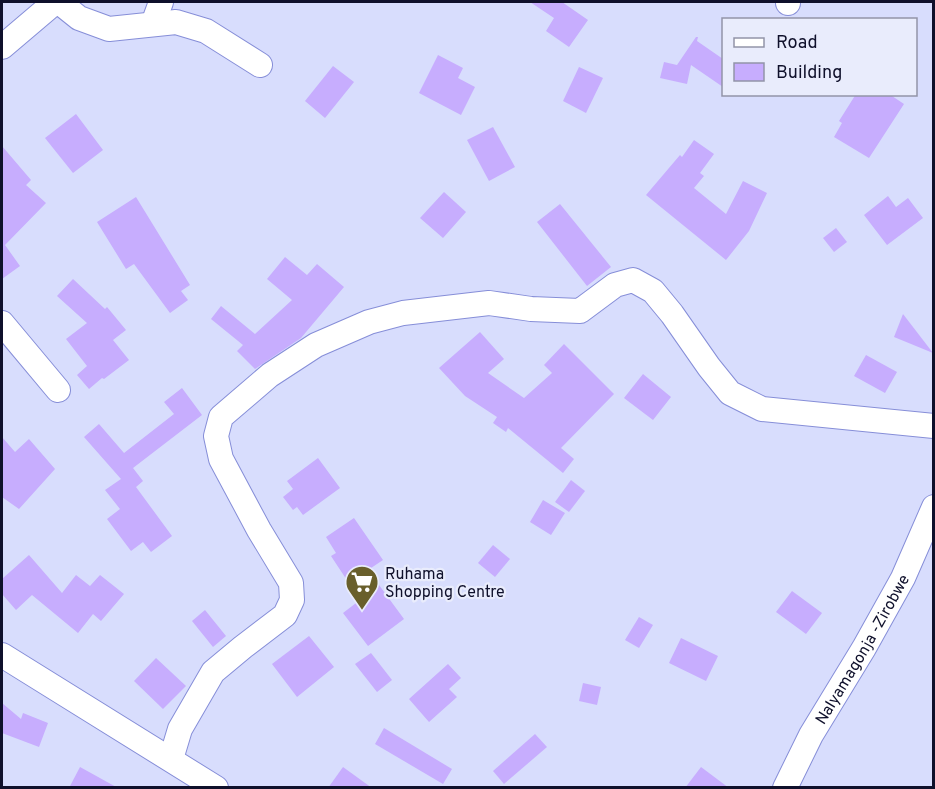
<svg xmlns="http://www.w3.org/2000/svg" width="935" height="789" viewBox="0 0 935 789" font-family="Overpass,sans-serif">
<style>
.building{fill:#c7adfe}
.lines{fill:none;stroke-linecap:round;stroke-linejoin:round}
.minor-casing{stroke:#868ed8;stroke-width:26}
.minor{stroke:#fff;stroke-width:24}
.labels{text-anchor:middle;stroke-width:4.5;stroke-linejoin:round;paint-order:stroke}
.poi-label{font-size:16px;fill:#0f102b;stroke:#e9ecfc;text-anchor:start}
.street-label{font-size:16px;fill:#0f102b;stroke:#e9ecfc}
</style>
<rect width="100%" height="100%" fill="#d8ddfd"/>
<!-- building -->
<g class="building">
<path d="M530,2H562L588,20L569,47L546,31L554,18Z"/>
<path d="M696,37H698L697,41L723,59V87L691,65L687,84L660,78L664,62L677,65Z"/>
<path d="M438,55L463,68L458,78L475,87L461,115L419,93Z"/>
<path d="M333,66L354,82L325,118L305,101Z"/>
<path d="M579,67L603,78L586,113L563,101Z"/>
<path d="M856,94H889L904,104L869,158L834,137L842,123L839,121Z"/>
<path d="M76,114L103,150L73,173L45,138Z"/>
<path d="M493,127L515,167L489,181L467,140Z"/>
<path d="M694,140L714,154L700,173L704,176L694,188L726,214L743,181L767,193L749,231L726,260L646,195L680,155L682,157Z"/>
<path d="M2,146L31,180L26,185L46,203L5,245L20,266L2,279Z"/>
<path d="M444,192L466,212L443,238L420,218Z"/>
<path d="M888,196L896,207L908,198L923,218L887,245L864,215Z"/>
<path d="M136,197L190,285L181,291L188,300L170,313L134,264L126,269L97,222Z"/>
<path d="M560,204L611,267L587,286L537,222Z"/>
<path d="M836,228L847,242L834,252L823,238Z"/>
<path d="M285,257L307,275L317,264L344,287L301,338L255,369L237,351L243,345L211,319L221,306L255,334L292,300L267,279Z"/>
<path d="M73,279L105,309L107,307L126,330L113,340L129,360L104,379L102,378L89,389L77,375L87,366L66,339L87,323L57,296Z"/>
<path d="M903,314L933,353L894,337Z"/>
<path d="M480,332L504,359L488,373L524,398L552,373L544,365L564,344L614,394L561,448L574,459L563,473L508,428L506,432L493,423L497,417L465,396L439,368Z"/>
<path d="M866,355L897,372L885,393L854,376Z"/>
<path d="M643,374L671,397L653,420L624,398Z"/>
<path d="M182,388L202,415L133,468L143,481L136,487L172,536L151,552L143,542L131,551L107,519L120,509L105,490L121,479L84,437L99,424L124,453L174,414L164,402Z"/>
<path d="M2,437L15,452L29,439L55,469L19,509L2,497Z"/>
<path d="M318,458L340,488L303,515L297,507L293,510L283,497L293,489L287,481Z"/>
<path d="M571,480L585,491L569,512L555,502Z"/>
<path d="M543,500L565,513L551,535L530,522Z"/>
<path d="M354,518L383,560L368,570L404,619L368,646L343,613L360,600L331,556L336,553L326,537Z"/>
<path d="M493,545L510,559L495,577L478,563Z"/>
<path d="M29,555L62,593L76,575L90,586L100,575L124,594L101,621L93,614L78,633L32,595L16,610L2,594V579Z"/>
<path d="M792,591L822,613L806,634L776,612Z"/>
<path d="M205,610L226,636L213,647L192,621Z"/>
<path d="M639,617L653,625L639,648L625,640Z"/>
<path d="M309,636L334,667L297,697L272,664Z"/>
<path d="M681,638L718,656L706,681L669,663Z"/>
<path d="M371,653L392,680L377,692L355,664Z"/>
<path d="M156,658L186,686L163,709L134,681Z"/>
<path d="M448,664L461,678L449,689L457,697L429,722L409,699Z"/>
<path d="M583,683L601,687L597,705L579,701Z"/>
<path d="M2,703L21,719L23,713L48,723L39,747L2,733Z"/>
<path d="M384,728L452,769L443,784L375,744Z"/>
<path d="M535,734L547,747L504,784L493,771Z"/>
<path d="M80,767L118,788H69Z"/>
<path d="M343,767L372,788H328Z"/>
<path d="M701,767L729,788H685Z"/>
</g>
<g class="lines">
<!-- minor casing -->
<g class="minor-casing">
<g id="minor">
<path d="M59,2L79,18L109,29L176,22L206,31L260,65"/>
<path d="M788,3V2"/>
<path d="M153,24L161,2"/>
<path d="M2,47L55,2"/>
<path d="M2,323L58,390"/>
<path d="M2,655L216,788"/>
<path d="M171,759L180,729L213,672L243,647L285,615L292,600L291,583L259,530L221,459L216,436L221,417L270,375L316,345L369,322L403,313L489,303L531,309L580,311L615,285L633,280L653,291L672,314L709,367L730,393L762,409L934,426"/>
<path id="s1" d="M785,788L811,735L864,648L903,578L934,507"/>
</g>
</g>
<!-- minor -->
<use href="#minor" class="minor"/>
</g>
<!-- icons -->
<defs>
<g id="supermarket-pin" transform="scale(1.725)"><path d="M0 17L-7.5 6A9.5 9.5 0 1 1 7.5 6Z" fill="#695f2b" stroke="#e9ecfc"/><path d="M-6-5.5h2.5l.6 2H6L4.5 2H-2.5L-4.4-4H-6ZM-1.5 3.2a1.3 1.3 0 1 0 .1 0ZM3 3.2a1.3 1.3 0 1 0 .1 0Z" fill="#fff"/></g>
</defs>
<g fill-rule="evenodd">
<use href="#supermarket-pin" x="362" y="582"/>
</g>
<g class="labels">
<!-- poi labels -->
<g class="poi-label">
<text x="385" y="579">Ruhama<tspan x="385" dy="18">Shopping Centre</tspan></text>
</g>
<!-- street labels -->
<g class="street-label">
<text dy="6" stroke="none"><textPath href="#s1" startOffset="159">Nalyamagonja -Zirobwe</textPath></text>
</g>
</g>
<!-- border -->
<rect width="935" height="789" fill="none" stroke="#0f102b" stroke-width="6"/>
<!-- legend -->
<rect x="722" y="18" width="195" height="78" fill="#e9ecfc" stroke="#9294a8" stroke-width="1.5"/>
<rect x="734" y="38" width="30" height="9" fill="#ffffff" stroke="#9294a8" stroke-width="1.5"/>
<text x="776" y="48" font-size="18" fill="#0f102b">Road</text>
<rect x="734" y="63" width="30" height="18" fill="#c7adfe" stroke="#9294a8" stroke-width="1.5"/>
<text x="776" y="78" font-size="18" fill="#0f102b">Building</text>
</svg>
